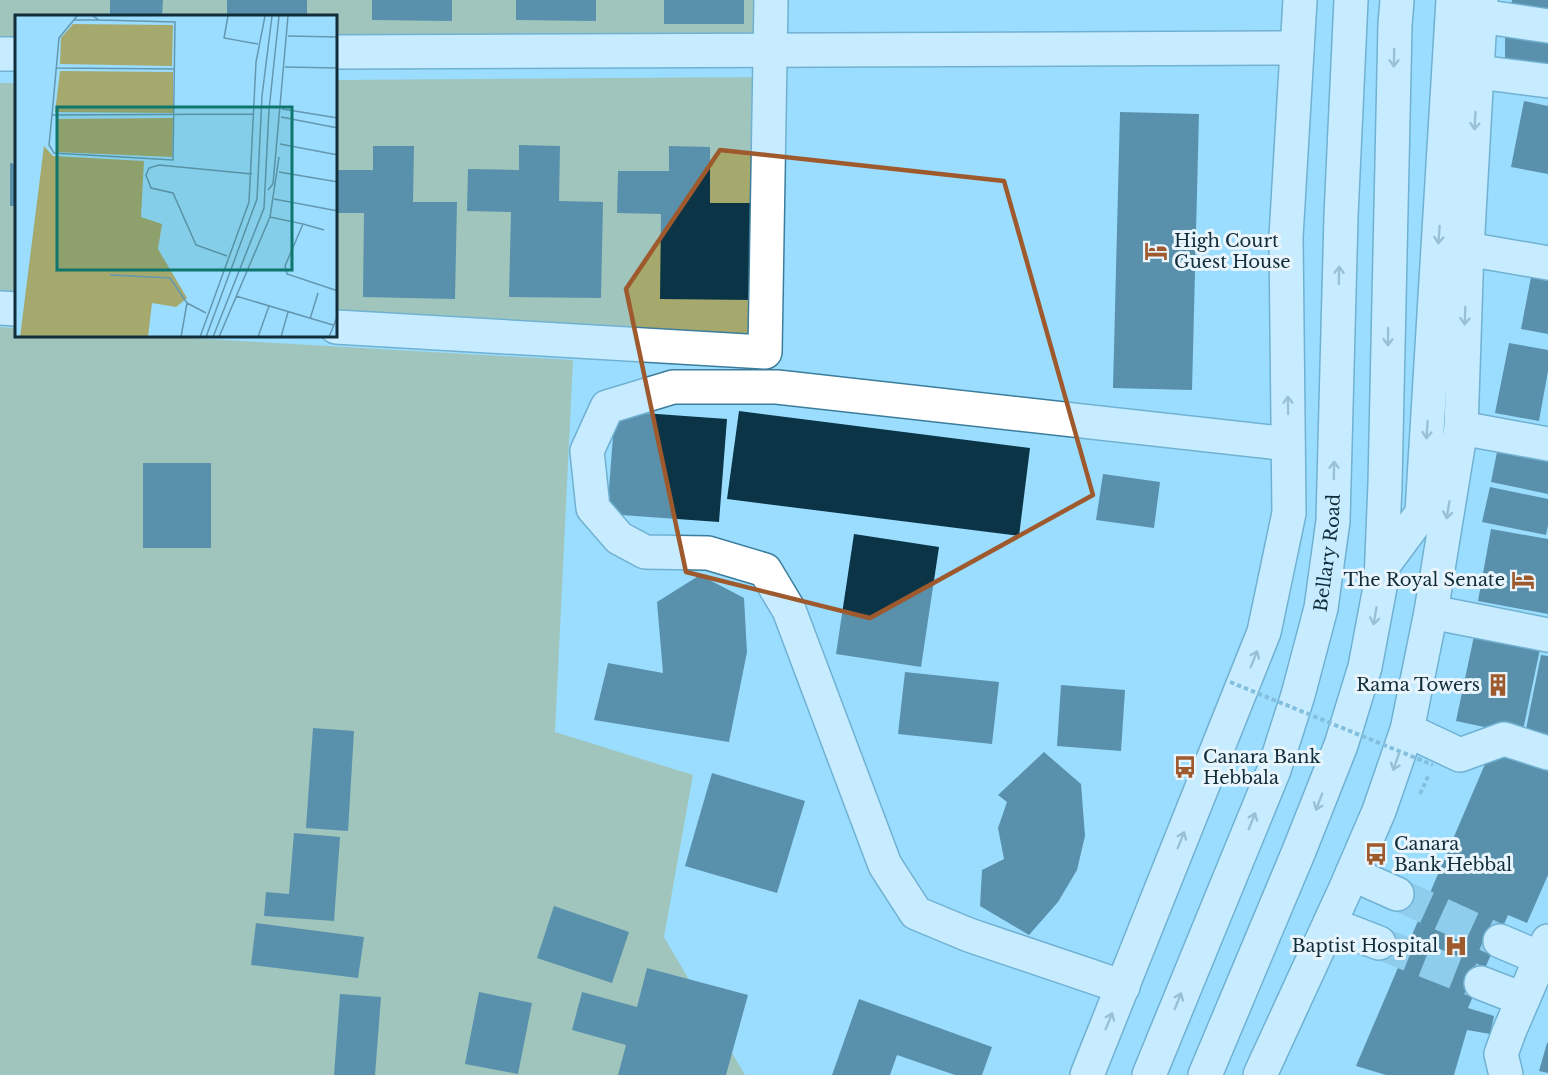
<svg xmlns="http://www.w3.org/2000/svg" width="1548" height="1075" viewBox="0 0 1548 1075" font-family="'Libre Baskerville',serif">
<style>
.green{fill:#a5a96d}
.building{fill:#0b3547}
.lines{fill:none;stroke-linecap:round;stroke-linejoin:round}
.minor-tunnel{stroke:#80bad8;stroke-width:33;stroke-dasharray:33 16;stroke-linecap:butt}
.minor-casing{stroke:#3c7d9c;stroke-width:36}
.highway-casing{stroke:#3c7d9c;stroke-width:36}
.path{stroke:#689bb6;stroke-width:4;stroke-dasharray:4.5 3;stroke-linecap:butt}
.minor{stroke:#fff;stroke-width:33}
.highway{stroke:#fff;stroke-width:33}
.path-bridge{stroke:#689bb6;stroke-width:4;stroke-dasharray:4.5 3;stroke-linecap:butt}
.oneway{stroke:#94a0a6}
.marked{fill:none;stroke:#9e592c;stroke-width:4.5;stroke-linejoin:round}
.labels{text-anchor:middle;stroke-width:6;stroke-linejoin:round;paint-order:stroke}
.poi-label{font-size:18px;fill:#122d3a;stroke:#e9f5fc;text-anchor:start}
.street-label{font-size:18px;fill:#122d3a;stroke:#e9f5fc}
.inset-road{fill:none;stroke:#6497b0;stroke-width:1.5}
.view{fill:#0f766e;fill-opacity:0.15;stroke:#0f766e;stroke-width:3}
.inset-edge{fill:none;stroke:#122d3a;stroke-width:3}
</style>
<rect width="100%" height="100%" fill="#9bddff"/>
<!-- green -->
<g class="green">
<path d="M0,0H761V41L336,39V16H16V38H0Z"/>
<path d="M763,77L759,335L336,314V80Z"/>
<rect x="0" y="83" width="16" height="215"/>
<path d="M0,327L16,328V336H154L573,360L555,732L693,775L664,937L745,1075H0Z"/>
</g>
<!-- building -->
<g class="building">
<path d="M110,0H163L162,16H110Z"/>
<rect x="227" y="0" width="80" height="16"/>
<path d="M372,0H452V21L372,20Z"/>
<path d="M516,0H596V21L516,20Z"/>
<rect x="664" y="0" width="80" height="24"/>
<path d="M1512,0H1548V23L1510,18Z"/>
<path d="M1505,25L1548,31V69L1505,61Z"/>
<path d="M1524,101L1548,106V174L1511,167Z"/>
<path d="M1120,112L1199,114L1192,390L1113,388Z"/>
<path d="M519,145L560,146L559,201L603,202L601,298L509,297L511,212L467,211L468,169L519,170Z"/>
<path d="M373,146H414L413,202H457L455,299L363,297L364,213H336V170H373Z"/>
<path d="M669,146L710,147V203H753L752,300L660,299L661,214L617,213L618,171H669Z"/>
<path d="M10,163L16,164V206H10Z"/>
<path d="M1532,272L1548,275V334L1521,329Z"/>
<path d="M1509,343L1548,350V371L1539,421L1495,413Z"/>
<path d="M615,411L727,419L719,522L607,514Z"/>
<path d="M739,411L1030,448L1019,536L727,499Z"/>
<path d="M1498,447L1548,458V494L1491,482Z"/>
<rect x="143" y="463" width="68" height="85"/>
<path d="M1103,474L1160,482L1154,528L1096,520Z"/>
<path d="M1490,487L1548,499V525L1546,535L1482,522Z"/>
<path d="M1491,529L1548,539V614L1478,601Z"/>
<path d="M854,534L939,547L921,667L836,654Z"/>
<path d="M700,575L744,598L747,652L729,742L594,720L608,663L663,673L657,602Z"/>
<path d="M1474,636L1540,649L1522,735L1456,721Z"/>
<path d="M1541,655L1548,656V739L1525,734Z"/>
<path d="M905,672L999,682L992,744L898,734Z"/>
<path d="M1061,685L1125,690L1121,751L1057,746Z"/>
<path d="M313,728L354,731L348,831L306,828Z"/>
<path d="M1494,743L1548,766V875L1527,923L1508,915L1468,1008L1494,1016L1490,1034L1467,1030L1454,1075H1386L1356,1066Z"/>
<path d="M1044,752L1081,784L1085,836L1077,870L1058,902L1029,935L980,906L982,870L1004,859L998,828L1007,802L998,795Z"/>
<path d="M712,773L805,801L777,893L685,866Z"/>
<path d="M294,833L340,837L334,921L264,916L266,892L289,894Z"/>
<path d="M554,906L629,932L612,983L537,958Z"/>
<path d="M256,923L364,937L358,978L251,965Z"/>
<path d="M647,968L748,995L726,1075H618L626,1045L572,1030L582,992L637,1007Z"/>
<path d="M479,992L532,1003L518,1074L465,1064Z"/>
<path d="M340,994L381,997L375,1075H334Z"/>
<path d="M859,999L992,1047L982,1075H955L897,1055L890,1075H832Z"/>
<path d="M1547,1043H1548V1073L1539,1071Z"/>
</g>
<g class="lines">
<!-- minor-tunnel -->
<g class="minor-tunnel">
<path d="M1397,894L1500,941"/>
<path d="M1379,943L1481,983"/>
</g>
<!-- minor casing -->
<g class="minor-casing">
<g id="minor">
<path d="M1480,16L1548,26"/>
<path d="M336,52L1297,48"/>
<path d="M0,54H16"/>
<path d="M1478,72L1548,81"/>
<path d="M1467,249L1548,263"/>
<path d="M0,308L16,309"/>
<path d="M336,327L765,352L771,0"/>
<path d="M1461,428L1548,444"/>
<path d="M1431,612L1548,635"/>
<path d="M1407,730L1460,755L1504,739L1548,753"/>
<path d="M1352,874L1397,894"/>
<path d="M1330,924L1379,943"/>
<path d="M1500,941L1540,958"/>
<path d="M1481,983L1522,999"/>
<path d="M1123,987L969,935L916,913L885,865L789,610L765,570L708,553L645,552L619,538L593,508L587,451L607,407L673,387H777L1288,444"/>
<path d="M1087,1075L1264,632L1289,513L1286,237L1300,0"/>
<path d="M1260,1075L1345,890L1379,811L1407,730L1431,612L1461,428L1467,249L1481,0"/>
<path d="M1506,1075L1501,1054L1509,1032L1548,941"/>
</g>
</g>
<!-- highway casing -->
<g class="highway-casing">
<g id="highway">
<path d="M1382,567L1422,513L1453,0"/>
<path id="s1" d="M1149,1075L1274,770L1298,695L1321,608L1333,521L1341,216L1351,0"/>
<path d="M1205,1075L1299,851L1341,745L1365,667L1381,582L1385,484L1395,25L1397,0"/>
</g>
</g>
<!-- path -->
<path class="path" d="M1420,794L1429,774"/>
<!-- minor -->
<use href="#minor" class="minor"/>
<!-- highway -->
<use href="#highway" class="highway"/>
<!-- path-bridge -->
<path class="path-bridge" d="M1230,682L1433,765"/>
</g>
<!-- one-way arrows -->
<defs><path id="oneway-shaft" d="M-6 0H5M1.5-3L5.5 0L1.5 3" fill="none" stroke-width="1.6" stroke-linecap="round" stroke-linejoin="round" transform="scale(1.5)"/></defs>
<g class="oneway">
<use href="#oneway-shaft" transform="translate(1394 58) rotate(91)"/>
<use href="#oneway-shaft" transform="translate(1475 121) rotate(93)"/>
<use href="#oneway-shaft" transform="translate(1439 235) rotate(94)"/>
<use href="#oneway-shaft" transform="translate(1339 275) rotate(-89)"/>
<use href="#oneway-shaft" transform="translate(1465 316) rotate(92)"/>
<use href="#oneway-shaft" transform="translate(1388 337) rotate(91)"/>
<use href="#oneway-shaft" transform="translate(1288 405) rotate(-91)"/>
<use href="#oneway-shaft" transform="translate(1427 430) rotate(94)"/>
<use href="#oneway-shaft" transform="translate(1334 470) rotate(-89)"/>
<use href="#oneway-shaft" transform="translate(1448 510) rotate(99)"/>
<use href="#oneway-shaft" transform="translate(1375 616) rotate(100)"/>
<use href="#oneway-shaft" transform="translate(1254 659) rotate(-68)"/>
<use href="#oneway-shaft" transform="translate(1396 762) rotate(109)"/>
<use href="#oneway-shaft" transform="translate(1319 802) rotate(111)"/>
<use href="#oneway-shaft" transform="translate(1252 821) rotate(-68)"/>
<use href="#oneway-shaft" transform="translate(1181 840) rotate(-68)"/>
<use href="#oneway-shaft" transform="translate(1178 1001) rotate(-68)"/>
<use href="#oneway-shaft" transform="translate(1109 1021) rotate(-68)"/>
</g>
<!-- marked area -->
<path d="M0 0H1548V1075H0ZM720,150L1004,181L1093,495L870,618L686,572L626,289Z" fill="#9bddff" fill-opacity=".55" fill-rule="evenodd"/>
<path class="marked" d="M720,150L1004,181L1093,495L870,618L686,572L626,289Z"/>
<!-- icons -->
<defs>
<g id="hotel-bare" transform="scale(1.8)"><path d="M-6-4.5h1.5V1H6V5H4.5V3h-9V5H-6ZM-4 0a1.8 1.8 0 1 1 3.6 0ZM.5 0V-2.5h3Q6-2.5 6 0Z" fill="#9e592c" stroke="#e9f5fc" stroke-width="2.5" paint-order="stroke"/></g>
<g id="building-bare" transform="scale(1.8)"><path d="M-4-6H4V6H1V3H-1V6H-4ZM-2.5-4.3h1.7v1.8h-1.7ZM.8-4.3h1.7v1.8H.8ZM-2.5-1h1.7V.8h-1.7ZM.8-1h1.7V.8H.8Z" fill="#9e592c" stroke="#e9f5fc" stroke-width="2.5" paint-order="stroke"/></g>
<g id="bus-bare" transform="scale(1.8)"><path d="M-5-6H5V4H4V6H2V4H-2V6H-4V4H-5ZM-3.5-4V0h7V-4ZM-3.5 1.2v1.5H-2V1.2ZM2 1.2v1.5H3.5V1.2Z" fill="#9e592c" stroke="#e9f5fc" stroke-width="2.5" paint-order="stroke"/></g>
<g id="hospital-bare" transform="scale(1.8)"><path d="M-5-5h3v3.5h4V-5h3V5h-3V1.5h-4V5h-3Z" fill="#9e592c" stroke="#e9f5fc" stroke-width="2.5" paint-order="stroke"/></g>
</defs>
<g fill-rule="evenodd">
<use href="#hotel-bare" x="1156" y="251"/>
<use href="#hotel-bare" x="1523" y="580"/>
<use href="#building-bare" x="1498" y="685"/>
<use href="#bus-bare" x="1185" y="767"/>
<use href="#bus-bare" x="1376" y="854"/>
<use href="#hospital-bare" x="1456" y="946"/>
</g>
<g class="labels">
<!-- poi labels -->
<g class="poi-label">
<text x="1174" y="247">High Court<tspan x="1174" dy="21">Guest House</tspan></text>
<text x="1505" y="586" text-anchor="end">The Royal Senate</text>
<text x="1480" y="691" text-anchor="end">Rama Towers</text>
<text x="1203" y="763">Canara Bank<tspan x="1203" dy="21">Hebbala</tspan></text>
<text x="1394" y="850">Canara<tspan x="1394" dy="21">Bank Hebbal</tspan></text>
<text x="1438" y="952" text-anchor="end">Baptist Hospital</text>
</g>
<!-- street labels -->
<g class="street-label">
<text dy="6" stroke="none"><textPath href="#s1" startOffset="554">Bellary Road</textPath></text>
</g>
</g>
<!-- overview -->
<g transform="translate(15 15)">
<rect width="322" height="322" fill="#9bddff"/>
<path d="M58,9L158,10L157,51L45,49L46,23ZM45,56L158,57V98L40,97ZM158,103L157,142L41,137V104ZM29,131L38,141L129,146L126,202L147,209L143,234L172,283L161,292L137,288L133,322H5Z" fill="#a5a96d"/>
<path class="inset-road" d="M62,1L44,23L37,100L239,99M213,1L209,23L243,29M59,5H84M273,21L323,22M270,52L323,53M42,53L160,54M267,94L323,103M37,100L34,130L39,138L158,145L160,7L84,5L78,1M266,102L323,113M265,129L323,140M264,157L323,167M253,175L258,169L273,1M259,184L323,196M255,202L288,209L270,251L272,259L323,276M288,209L309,215M212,241L181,230L158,178L136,173L131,160L134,153L144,150L237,159M95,260L155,263L172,288M221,281L318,310M295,304L303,278M166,322L172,288L191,298M185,322L234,187L241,47L250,1M191,322L242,184L247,81L257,1M198,322L249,193L254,95L264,1M204,322L255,202L264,142M243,322L254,291M266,322L273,297M314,322L323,300"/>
<path class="view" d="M42,92H277V255H42Z"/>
<rect width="322" height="322" class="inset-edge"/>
</g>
</svg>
